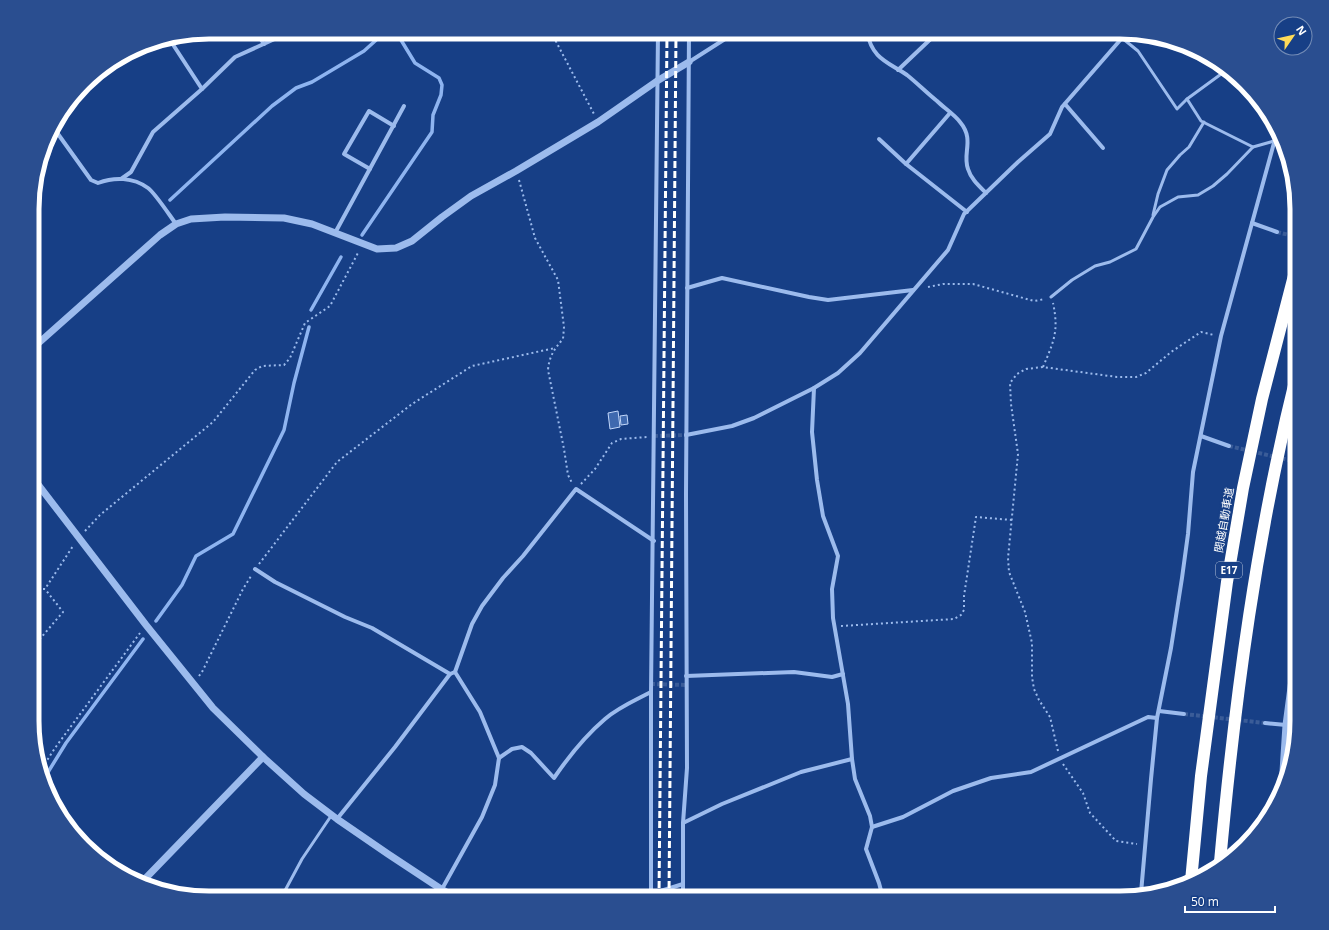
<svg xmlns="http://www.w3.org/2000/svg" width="1329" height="930" viewBox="0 0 1329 930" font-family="'Open Sans','Noto Sans JP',sans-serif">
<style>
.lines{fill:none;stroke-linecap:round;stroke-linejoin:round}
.stream{stroke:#8eb4f0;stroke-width:3.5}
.building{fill:#3f69af;stroke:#c2d7fa}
.minor-tunnel{stroke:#3a5c98;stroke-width:4;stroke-dasharray:4 2;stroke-linecap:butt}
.path{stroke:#9cbbed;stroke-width:2;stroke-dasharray:2 3;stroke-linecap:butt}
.service{stroke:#9cbbed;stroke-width:3}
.minor{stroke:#9cbbed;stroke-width:4}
.tertiary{stroke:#9cbbed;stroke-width:7}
.motorway{stroke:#fff;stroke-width:12}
.rail{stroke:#fff;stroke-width:3;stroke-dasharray:7 3;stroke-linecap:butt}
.labels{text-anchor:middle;stroke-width:4;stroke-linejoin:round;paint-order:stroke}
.shield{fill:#173f86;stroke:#b9c5db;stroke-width:1}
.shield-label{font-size:10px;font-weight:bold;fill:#fff}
.street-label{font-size:11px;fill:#fff;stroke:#173f86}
.rim{fill:none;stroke:#fff;stroke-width:5}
</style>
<rect width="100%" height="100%" fill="#173f86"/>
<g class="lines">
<!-- stream -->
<g class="stream">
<path d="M170,200L272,106L296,88L312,82L364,51L385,32"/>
<path d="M362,235L432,132L433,115L441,95L442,85L439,78L415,63L401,40L403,32"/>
<path d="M311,310L341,257"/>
<path d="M156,621L182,585L196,556L233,534L284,430L294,383L309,327"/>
<path d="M45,777L66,743L143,639"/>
</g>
</g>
<!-- building -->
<g class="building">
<path d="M618,411L620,427L610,429L608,413Z"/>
<path d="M627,415L628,424L621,425L620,416Z"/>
</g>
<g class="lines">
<!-- minor-tunnel -->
<g class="minor-tunnel">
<path d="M1277,232L1297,237"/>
<path d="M654,436L686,435"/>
<path d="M1229,446L1297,462"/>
<path d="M651,684L686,685"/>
<path d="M1184,714L1265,723"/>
</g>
<!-- path -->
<g class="path">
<path d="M551,32L594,114"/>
<path d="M519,180L535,238L558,280L564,327L563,339C554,349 549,357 548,370L564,449L568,475L572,483"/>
<path d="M928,287L943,284H973L1034,301L1045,299"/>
<path d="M1043,367C1054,341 1059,331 1053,303"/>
<path d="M581,484L595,469L612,443L621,439L647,437"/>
<path d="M85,531L100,515L213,422L255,370L262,366L284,365L290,358L305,323L330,306L359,251"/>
<path d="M259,564L337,462L412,404L472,366L555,348"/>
<path d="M33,589H45L73,546"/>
<path d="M841,626L954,619L961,615L964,610V596L976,517L1012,520"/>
<path d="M33,647L63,612L45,589"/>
<path d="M199,676L202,672L243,589L251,576"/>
<path d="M1058,751L1050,717L1039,700L1034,689L1032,677V643L1025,612L1009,572L1008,558L1018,454L1011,404L1010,383L1017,374L1026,369L1043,367L1117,377H1136L1146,373L1171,352L1201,332L1214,335"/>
<path d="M1063,764L1083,793L1090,813L1116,841L1137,844"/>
<path d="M42,768L55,748L140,633"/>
</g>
<!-- service -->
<g class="service">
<path d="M1122,38L1138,51L1177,109L1187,99L1228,69"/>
<path d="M1187,99L1201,121L1253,147L1274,141"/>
<path d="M1153,215L1158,194L1167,170L1180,155L1189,147L1204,122"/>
<path d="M1051,297L1072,280L1095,266L1110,262L1136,249L1153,217L1160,207L1178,197L1198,195L1213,186L1227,174L1253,147"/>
<path d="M281,898L302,859L331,816"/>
<path d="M642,898L651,894"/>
</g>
<!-- minor -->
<g class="minor">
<path d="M256,32L264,44"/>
<path d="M867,32C872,59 888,62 907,75C917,83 927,93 937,101C944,108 954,114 960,122C975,140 962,153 968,169C971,179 979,186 986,193"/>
<path d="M689,62L736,32"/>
<path d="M898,70L938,32"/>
<path d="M202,89L235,57L290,32"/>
<path d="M1065,104L1103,148"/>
<path d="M53,127L91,180L98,183C114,177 133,177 148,188C155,193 170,216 176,224"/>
<path d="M879,139L906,164L967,212"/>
<path d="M906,164L950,113"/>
<path d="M370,169L344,154L369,111L394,126"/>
<path d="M121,179L131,172L153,132L202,89L170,40"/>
<path d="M1252,223L1277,232"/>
<path d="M335,233L404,106"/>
<path d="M687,288L722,278L809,297L828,300L913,290"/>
<path d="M814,388L812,432L817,480L823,516L838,556L832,589L833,618L848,704L852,759L855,779L870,816L872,827"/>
<path d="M686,435L732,426L754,418L814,388L838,373L860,353L948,250L964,214L1018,162L1050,134L1062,107L1122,38L1125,32"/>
<path d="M1201,436L1229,446"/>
<path d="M255,569L275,582L345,617L372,628L450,674"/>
<path d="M686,676L794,672L832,677L843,674"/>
<path d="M1159,711L1184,714"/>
<path d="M1265,723L1286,725"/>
<path d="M499,758L512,749L522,747L531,753L554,778C569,756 585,736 605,719C619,707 636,700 651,692"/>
<path d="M337,819L395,747L450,674L455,672L472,624L482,606L503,578L523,556L576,489L654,541"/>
<path d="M683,823L722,804L801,772L852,759"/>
<path d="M1141,893L1151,779L1157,718L1171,648L1182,578L1188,534L1193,472L1221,336L1277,132"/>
<path d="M651,894L683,884"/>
<path d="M437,898L482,817L495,785L499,758L480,712L455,672"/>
<path d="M651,898V692L658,32"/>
<path d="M683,898V823L687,768L686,494L689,32"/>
<path d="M883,898L879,883L866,849L872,827L903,817L953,791L991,778L1031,772L1148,717L1157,718"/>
</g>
<!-- tertiary -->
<g class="tertiary">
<path d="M33,348L160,235L176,224L191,219L225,217L284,218L312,224L377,249L396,248L412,241L442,217L471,196L516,171L598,122L657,81L689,62"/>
<path d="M33,478L146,625L213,708L263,757L304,794L337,819L388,854L441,889L457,898"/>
<path d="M1282,787L1286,725L1297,642"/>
<path d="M141,883L263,757"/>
</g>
<!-- motorway -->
<g class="motorway">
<path d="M1220,862C1235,697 1257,533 1297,373"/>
<path d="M1191,881L1201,776L1227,582L1243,488L1262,399L1297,264"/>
</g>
<!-- rail -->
<g class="rail">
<path d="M659,898L667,32"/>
<path d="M669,898L676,32"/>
</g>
</g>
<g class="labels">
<!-- shield labels -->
<rect class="shield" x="1216" y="562" width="26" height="16" rx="3"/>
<g class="shield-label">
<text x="1229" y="574">E17</text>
</g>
<!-- street labels -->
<g class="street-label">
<text transform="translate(1224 520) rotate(-80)" y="4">関越自動車道</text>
</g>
</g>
<!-- crop -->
<path d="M0 0H1329V930H0ZM209 39H1120A170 170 0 0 1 1290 209V721A170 170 0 0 1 1120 891H209A170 170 0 0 1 39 721V209A170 170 0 0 1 209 39Z" fill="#2a4e90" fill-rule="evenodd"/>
<path class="rim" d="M209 39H1120A170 170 0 0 1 1290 209V721A170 170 0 0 1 1120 891H209A170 170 0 0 1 39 721V209A170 170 0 0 1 209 39Z"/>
<!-- north arrow -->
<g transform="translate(1293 36) rotate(56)"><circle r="19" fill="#173f86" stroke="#748cb6"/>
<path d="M0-3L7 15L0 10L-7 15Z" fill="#ffdb58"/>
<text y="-6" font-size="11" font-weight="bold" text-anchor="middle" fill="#ffffff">N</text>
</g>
<!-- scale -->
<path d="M1185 906v6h90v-6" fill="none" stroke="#ffffff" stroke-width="2"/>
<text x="1191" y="906" font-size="12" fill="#ffffff" stroke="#173f86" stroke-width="3" paint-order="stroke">50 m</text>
</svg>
